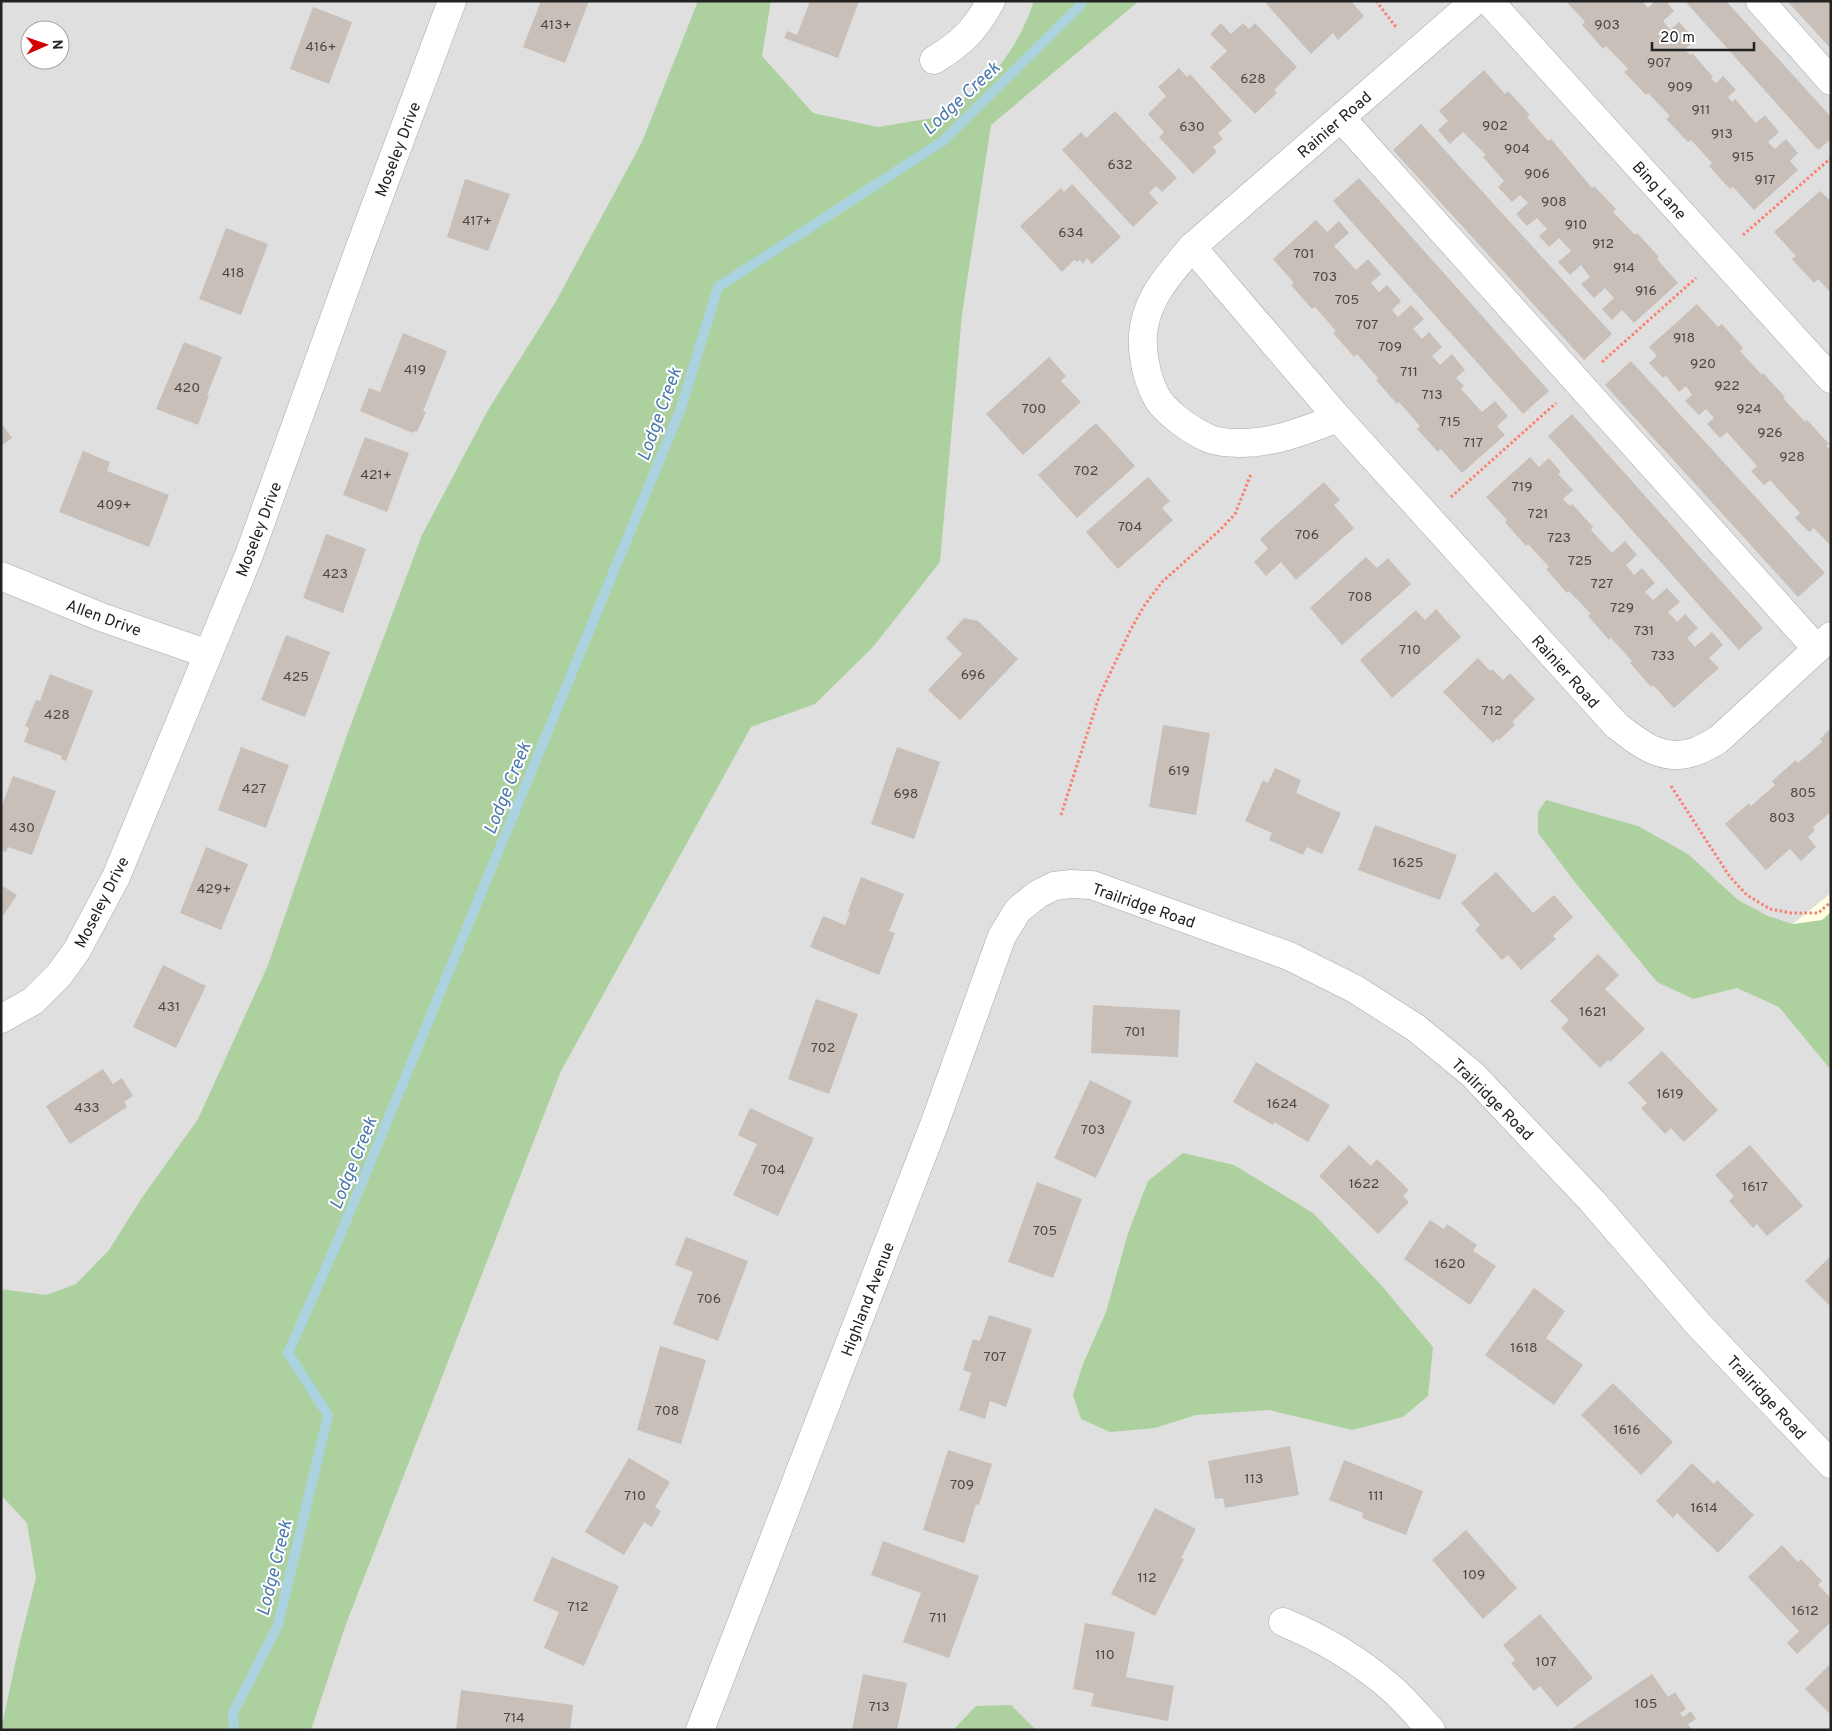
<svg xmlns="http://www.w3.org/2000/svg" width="1832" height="1731" viewBox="0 0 1832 1731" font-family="Overpass,sans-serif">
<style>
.residential{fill:#e0dfdf;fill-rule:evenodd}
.education{fill:#ffffe5}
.forest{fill:#add19e}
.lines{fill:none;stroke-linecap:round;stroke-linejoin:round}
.stream{stroke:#aad3df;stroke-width:10}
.building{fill:#c7bfb8}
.minor-casing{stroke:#a9a9a9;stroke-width:29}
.path{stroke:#fa8072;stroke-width:3;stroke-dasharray:2.5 2.5;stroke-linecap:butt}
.minor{stroke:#fff;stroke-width:28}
.labels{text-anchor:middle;stroke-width:4;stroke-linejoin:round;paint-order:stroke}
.number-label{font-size:14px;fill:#4b4948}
.street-label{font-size:16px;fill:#222;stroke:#fff}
.water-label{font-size:18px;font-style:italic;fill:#4a7aab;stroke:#fff}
</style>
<rect width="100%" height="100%" fill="#f2efe9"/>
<!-- residential -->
<path class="residential" d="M1,1H1831V1730H1ZM30,30H60V60H30Z"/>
<!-- education -->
<path class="education" d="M1831,893V990L1783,932Z"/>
<!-- forest -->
<g class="forest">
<path d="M698,1H771L762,56L813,113L878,127L950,115C959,99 971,94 983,83C1007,61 1024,31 1034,1H1139L991,125L962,314L940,562L873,647L815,704L751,727L561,1071L346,1624L311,1730H1L18,1650L36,1578L27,1523L1,1495V1289L46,1295L76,1284L109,1250L141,1199L198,1119L268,965L347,735L422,535L488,410L555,303L642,142Z"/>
<path d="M1546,800L1638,826L1688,854L1738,900L1768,916L1793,924L1822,920L1831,912V1070L1779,1007L1737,988L1693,999L1657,982L1574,881L1538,833V812Z"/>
<path d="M1183,1153L1234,1165L1313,1213L1382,1286L1433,1347L1428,1396L1403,1417L1352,1430L1269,1410L1196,1415L1155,1428L1110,1432L1081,1419L1073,1395L1083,1364L1106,1312L1128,1233L1148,1181Z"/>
<path d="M1011,1705L1036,1730H953L976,1706Z"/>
</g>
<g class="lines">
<!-- stream -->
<path class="stream" d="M234,1730L233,1713L278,1625L328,1415L288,1353L339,1238L681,408L718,287L943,141L1079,7L1082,1"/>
</g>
<!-- building -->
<g class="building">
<path d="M541,1H589L565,63L523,47Z"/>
<path d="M810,1H859L838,58L784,38L787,31L797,35Z"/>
<path d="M1264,1H1351L1364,16L1338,40L1333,33L1311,54Z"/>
<path d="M1566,1H1642L1648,8L1655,1H1666L1674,11L1663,21L1670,30L1679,22L1695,40L1685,49L1690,55L1692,53L1713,77L1711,79L1716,83L1723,76L1736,90L1728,97L1732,102L1735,99L1756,123L1765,115L1779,132L1768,142L1775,149L1786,139L1798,153L1790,161L1798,170L1754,210L1733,187L1730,189L1709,166L1712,163L1691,140L1688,142L1666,119L1670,116L1648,93L1646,95L1624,72L1628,69L1606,46L1603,49L1582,25L1585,22Z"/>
<path d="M1685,1H1726L1831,117V139L1818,150Z"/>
<path d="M1787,1H1831V49L1812,28Z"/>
<path d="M313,7L352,22L329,84L290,69Z"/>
<path d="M1221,23L1231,34L1243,23L1249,29L1255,23L1297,67L1274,90L1277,93L1255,114L1210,67L1227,51L1210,34Z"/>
<path d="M1179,68L1187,77L1190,74L1232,121L1218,133L1223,139L1213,147L1217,152L1193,174L1159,137L1164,132L1148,114L1166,96L1158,87Z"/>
<path d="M1484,70L1505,94L1508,91L1530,115L1527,117L1548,141L1551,139L1592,188L1594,186L1616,209L1613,212L1635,235L1637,233L1659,257L1657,259L1678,283L1634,323L1622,310L1612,320L1602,309L1614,298L1605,288L1594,298L1581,284L1590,277L1581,265L1570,275L1558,262L1571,251L1559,238L1549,247L1539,236L1547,229L1537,218L1527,226L1516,214L1528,203L1520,195L1512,202L1498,187L1504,181L1483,157L1486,155L1463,132L1450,144L1438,130L1448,121L1439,111Z"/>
<path d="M1115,111L1177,178L1162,192L1156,186L1149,193L1158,203L1133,227L1062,150L1081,132L1086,138Z"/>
<path d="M1421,124L1612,334L1584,360L1393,150Z"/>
<path d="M1359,178L1549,391L1523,414L1333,201Z"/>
<path d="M465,179L510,194L488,251L447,237Z"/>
<path d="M1072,184L1121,237L1092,264L1087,258L1083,264L1080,260L1077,262L1074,260L1062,272L1020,226L1061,188L1064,192Z"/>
<path d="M1820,191L1831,201V293L1818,279L1814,283L1792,259L1796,256L1774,232Z"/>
<path d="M1316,220L1327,232L1339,221L1349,233L1334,246L1356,270L1368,259L1381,274L1371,283L1379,292L1387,285L1401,301L1392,310L1398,317L1411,305L1424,319L1413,329L1422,339L1429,332L1442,347L1432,356L1440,365L1452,354L1465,370L1456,378L1464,386L1461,389L1482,412L1495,401L1508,416L1497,426L1505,435L1462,473L1441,449L1438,452L1417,429L1420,426L1399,402L1397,404L1376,380L1378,378L1357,354L1354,357L1333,333L1336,331L1315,307L1312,309L1291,285L1294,283L1273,259Z"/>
<path d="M226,228L268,244L241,315L199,299Z"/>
<path d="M1697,304L1718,327L1722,324L1743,348L1740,351L1762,375L1763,373L1785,397L1783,398L1805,422L1807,420L1829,444L1826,446L1831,450V546L1814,528L1809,532L1795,518L1800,513L1770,480L1764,485L1751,471L1757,466L1727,432L1720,438L1707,424L1714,418L1706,409L1699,415L1685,401L1692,395L1686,386L1679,392L1666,376L1663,378L1649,363L1657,356L1649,347Z"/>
<path d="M403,333L447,351L423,411L426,412L417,432L414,431L413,433L360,411L369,388L380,392Z"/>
<path d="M184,342L222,357L207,395L209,396L198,425L156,409Z"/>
<path d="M1049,357L1066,376L1061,381L1081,402L1023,455L986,414Z"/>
<path d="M1631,361L1825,573L1798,597L1605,385Z"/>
<path d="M1572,414L1763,628L1739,650L1548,436Z"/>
<path d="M1,423L12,438L1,446Z"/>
<path d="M1096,423L1135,466L1077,518L1038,475Z"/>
<path d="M365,437L409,453L387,512L343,495Z"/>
<path d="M83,451L110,462L107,471L169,495L149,547L59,512Z"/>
<path d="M1530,457L1539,467L1549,458L1561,472L1558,474L1573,490L1563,499L1570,506L1572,504L1593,527L1591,530L1612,553L1625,541L1637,555L1626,565L1634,575L1642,568L1655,583L1645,592L1653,600L1667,588L1680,602L1668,612L1677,622L1685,614L1698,628L1687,638L1695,647L1712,632L1723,645L1709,658L1719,668L1674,708L1653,685L1651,687L1630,663L1632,661L1611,638L1609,640L1588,616L1591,614L1569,591L1567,593L1546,569L1549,567L1528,544L1526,546L1505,522L1507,520L1486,497Z"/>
<path d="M1148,477L1170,501L1162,508L1173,520L1118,569L1086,532Z"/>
<path d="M1324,482L1340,500L1334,505L1354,528L1296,580L1281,562L1266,576L1254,562L1268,549L1260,539Z"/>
<path d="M326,534L366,549L343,613L303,598Z"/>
<path d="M1366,557L1377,568L1388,558L1411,584L1342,645L1310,608Z"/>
<path d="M1436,609L1461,637L1392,698L1360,660L1416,610L1425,620Z"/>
<path d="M964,618L978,621L1018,659L960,720L928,690L962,654L946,638Z"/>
<path d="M286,635L330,652L305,717L261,700Z"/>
<path d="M1478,658L1490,671L1492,669L1503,680L1510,673L1535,699L1512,722L1515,725L1499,740L1497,739L1493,743L1443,692Z"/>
<path d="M50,674L93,691L66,761L61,759L62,756L24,742L29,728L25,726L36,700L40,701Z"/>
<path d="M1163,725L1210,733L1196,815L1149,807Z"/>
<path d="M1831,728V812L1813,827L1815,830L1808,837L1816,847L1801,861L1790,849L1766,870L1725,824L1749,803L1751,806L1775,785L1772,781L1796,760L1798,763L1822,742L1820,739Z"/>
<path d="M241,747L289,765L266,828L218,810Z"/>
<path d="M897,747L940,762L914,839L871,824Z"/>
<path d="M1275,768L1301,780L1296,793L1341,813L1322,854L1307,847L1303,855L1269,840L1272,833L1245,821L1263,780L1268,783Z"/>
<path d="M13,776L56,791L32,855L8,847L6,852L1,850V808Z"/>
<path d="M1375,825L1457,855L1440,900L1358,870Z"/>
<path d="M206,847L248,864L221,930L180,913Z"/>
<path d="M1496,872L1533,913L1554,895L1573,917L1553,936L1556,939L1521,970L1508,955L1502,960L1475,930L1480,925L1461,903Z"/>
<path d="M861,877L904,894L889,931L895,933L879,975L810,947L823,916L845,925L850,913L848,912Z"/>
<path d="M1,885L17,895L1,919Z"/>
<path d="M1598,954L1619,975L1605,989L1645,1029L1610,1062L1608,1060L1600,1068L1561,1028L1569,1020L1550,1001Z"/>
<path d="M163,965L206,986L176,1048L133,1027Z"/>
<path d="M816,999L858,1014L829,1094L788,1079Z"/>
<path d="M1093,1005L1180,1010L1178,1057L1091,1053Z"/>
<path d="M1662,1051L1718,1110L1684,1142L1671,1128L1665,1134L1641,1108L1647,1103L1628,1083Z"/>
<path d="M1256,1062L1330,1105L1308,1142L1274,1122L1273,1125L1233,1102Z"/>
<path d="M103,1069L113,1084L122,1078L133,1096L124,1102L127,1107L70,1144L46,1106Z"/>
<path d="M1090,1080L1132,1101L1096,1178L1054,1158Z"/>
<path d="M750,1108L814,1138L778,1216L733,1195L757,1144L738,1135Z"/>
<path d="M1349,1145L1371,1166L1377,1159L1409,1190L1403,1196L1409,1202L1378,1234L1319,1176Z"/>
<path d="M1750,1145L1803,1206L1767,1236L1757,1224L1753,1228L1729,1201L1734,1196L1715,1175Z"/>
<path d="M1037,1182L1082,1199L1053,1278L1008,1262Z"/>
<path d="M1430,1220L1444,1229L1447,1224L1477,1245L1473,1251L1496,1266L1470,1305L1404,1259Z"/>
<path d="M686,1237L748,1261L718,1341L673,1324L693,1272L675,1265Z"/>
<path d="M1831,1256V1307L1805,1281Z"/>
<path d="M1534,1288L1565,1311L1546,1338L1583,1365L1554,1405L1485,1355Z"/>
<path d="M989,1315L1032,1329L1006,1407L990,1401L985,1419L959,1410L971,1373L963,1370L973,1339L980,1341Z"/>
<path d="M660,1346L706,1360L681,1444L637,1430Z"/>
<path d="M1613,1383L1673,1442L1641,1475L1581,1415Z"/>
<path d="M1290,1446L1299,1495L1225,1508L1223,1498L1215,1499L1208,1461Z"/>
<path d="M948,1450L992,1464L979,1505L976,1504L964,1543L923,1530Z"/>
<path d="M629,1458L670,1482L655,1507L661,1511L652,1527L644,1522L624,1555L585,1532Z"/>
<path d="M1344,1460L1423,1491L1406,1535L1362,1518L1363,1513L1329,1500Z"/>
<path d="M1692,1463L1714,1484L1717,1480L1754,1515L1718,1553L1677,1513L1673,1518L1656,1501Z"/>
<path d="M1155,1508L1196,1529L1181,1558L1184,1559L1155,1616L1111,1594Z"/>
<path d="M1466,1530L1517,1588L1483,1619L1432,1560Z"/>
<path d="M883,1541L979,1576L949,1658L903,1642L921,1593L871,1575Z"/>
<path d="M1782,1545L1798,1562L1801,1559L1822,1581L1818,1585L1831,1598V1622L1797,1654L1787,1643L1799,1631L1748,1577Z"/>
<path d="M552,1557L619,1586L584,1666L544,1648L559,1612L533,1601Z"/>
<path d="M1540,1614L1593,1678L1557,1707L1540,1686L1534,1691L1511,1663L1515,1660L1503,1645Z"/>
<path d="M1085,1623L1135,1632L1126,1677L1174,1686L1168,1721L1091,1706L1094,1693L1073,1689Z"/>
<path d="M1831,1663V1715L1805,1689Z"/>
<path d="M863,1674L907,1683L897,1730H852Z"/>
<path d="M1652,1674L1668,1697L1675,1692L1686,1709L1680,1713L1683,1717L1691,1711L1696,1719L1688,1724L1692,1730H1570Z"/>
<path d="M461,1690L573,1705L570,1730H456Z"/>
</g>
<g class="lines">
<!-- minor casing -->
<g class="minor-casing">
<g id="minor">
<path d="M1489,1L1831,379"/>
<path d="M1760,1L1831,81"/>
<path d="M934,60C962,43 975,30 991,1"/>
<path d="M1341,118L1817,649"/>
<path d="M1192,247L1338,418L1616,725C1640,744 1664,764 1697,751C1704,748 1711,744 1718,740L1831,636"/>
<path d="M1338,418C1306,430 1275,443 1240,443C1231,443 1218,442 1210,439C1192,431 1163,412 1155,394C1146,376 1140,347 1144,327C1149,295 1172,271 1192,247L1475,1"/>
<path d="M1,576L101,617L208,654"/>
<path d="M1,1019L33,1001L59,975L77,950L116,877L249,555L360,247L452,1"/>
<path d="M1283,1622C1322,1638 1359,1660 1391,1688C1405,1700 1418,1716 1431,1730"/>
<path d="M700,1730L934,1125L1002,936L1018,910L1038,894L1054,886L1071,884L1092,885L1289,956L1355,989L1416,1028L1472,1074L1593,1202L1698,1324L1831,1464"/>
</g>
</g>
<!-- path -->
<g class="path">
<path d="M1376,1L1396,27"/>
<path d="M1743,235L1831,158"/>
<path d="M1602,362L1696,278"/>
<path d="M1451,497L1556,403"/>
<path d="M1671,786L1730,877L1747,895L1770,909L1791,913H1818L1831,902"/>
<path d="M1061,815L1099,697L1130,631L1144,606L1162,582L1220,530L1235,514L1251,474"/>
</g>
<!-- minor -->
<use href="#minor" class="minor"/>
</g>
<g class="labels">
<!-- number labels -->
<g class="number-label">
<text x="556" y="29">413+</text>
<text x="1607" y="29">903</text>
<text x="321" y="51">416+</text>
<text x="1659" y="67">907</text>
<text x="1253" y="83">628</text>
<text x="1680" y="91">909</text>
<text x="1701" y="114">911</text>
<text x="1495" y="130">902</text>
<text x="1192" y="131">630</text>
<text x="1722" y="138">913</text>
<text x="1517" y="153">904</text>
<text x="1743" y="161">915</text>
<text x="1120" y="169">632</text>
<text x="1537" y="178">906</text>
<text x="1765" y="184">917</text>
<text x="1554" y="206">908</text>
<text x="477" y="225">417+</text>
<text x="1576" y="229">910</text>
<text x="1071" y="237">634</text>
<text x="1603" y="248">912</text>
<text x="1304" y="258">701</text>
<text x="1624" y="272">914</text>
<text x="233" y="277">418</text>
<text x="1325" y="281">703</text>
<text x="1646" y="295">916</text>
<text x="1347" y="304">705</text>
<text x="1367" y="329">707</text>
<text x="1684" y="342">918</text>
<text x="1390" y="351">709</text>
<text x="1703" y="368">920</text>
<text x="415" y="374">419</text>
<text x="1409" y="376">711</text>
<text x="1727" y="390">922</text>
<text x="187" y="392">420</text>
<text x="1432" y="399">713</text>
<text x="1034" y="413">700</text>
<text x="1749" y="413">924</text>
<text x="1450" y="426">715</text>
<text x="1770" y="437">926</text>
<text x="1473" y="447">717</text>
<text x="1792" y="461">928</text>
<text x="1086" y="475">702</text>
<text x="376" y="479">421+</text>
<text x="1522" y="491">719</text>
<text x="114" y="509">409+</text>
<text x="1538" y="518">721</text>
<text x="1130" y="531">704</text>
<text x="1307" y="539">706</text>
<text x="1559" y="542">723</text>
<text x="1580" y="565">725</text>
<text x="335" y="578">423</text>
<text x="1602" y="588">727</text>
<text x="1360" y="601">708</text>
<text x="1622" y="612">729</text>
<text x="1644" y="635">731</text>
<text x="1410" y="654">710</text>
<text x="1663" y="660">733</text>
<text x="973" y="679">696</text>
<text x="296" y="681">425</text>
<text x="1492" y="715">712</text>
<text x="57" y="719">428</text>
<text x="1179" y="775">619</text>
<text x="254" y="793">427</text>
<text x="1803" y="797">805</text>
<text x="906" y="798">698</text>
<text x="1782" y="822">803</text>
<text x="22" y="832">430</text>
<text x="1408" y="867">1625</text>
<text x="214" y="893">429+</text>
<text x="169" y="1011">431</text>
<text x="1593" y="1016">1621</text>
<text x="1135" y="1036">701</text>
<text x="823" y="1052">702</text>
<text x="1670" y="1098">1619</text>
<text x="1282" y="1108">1624</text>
<text x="87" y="1112">433</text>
<text x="1093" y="1134">703</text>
<text x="773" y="1174">704</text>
<text x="1364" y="1188">1622</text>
<text x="1755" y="1191">1617</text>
<text x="1045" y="1235">705</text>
<text x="1450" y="1268">1620</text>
<text x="709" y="1303">706</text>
<text x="1524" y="1352">1618</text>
<text x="995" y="1361">707</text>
<text x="667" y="1415">708</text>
<text x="1627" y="1434">1616</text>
<text x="1254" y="1483">113</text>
<text x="962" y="1489">709</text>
<text x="635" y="1500">710</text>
<text x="1376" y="1500">111</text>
<text x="1704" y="1512">1614</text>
<text x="1474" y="1579">109</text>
<text x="1147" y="1582">112</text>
<text x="578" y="1611">712</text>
<text x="1805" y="1615">1612</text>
<text x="938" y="1622">711</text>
<text x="1105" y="1659">110</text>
<text x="1546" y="1666">107</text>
<text x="1646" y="1708">105</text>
<text x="879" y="1711">713</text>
<text x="514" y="1722">714</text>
</g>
<!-- street labels -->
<g class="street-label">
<text transform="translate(1334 124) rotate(-41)" y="6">Rainier Road</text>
<text transform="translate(397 149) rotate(-69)" y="6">Moseley Drive</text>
<text transform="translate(1660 190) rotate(48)" y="6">Bing Lane</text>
<text transform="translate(258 529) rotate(-69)" y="6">Moseley Drive</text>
<text transform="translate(104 617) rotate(20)" y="6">Allen Drive</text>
<text transform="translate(1566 671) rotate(48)" y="6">Rainier Road</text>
<text transform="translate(101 902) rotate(-63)" y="6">Moseley Drive</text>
<text transform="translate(1144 905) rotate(19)" y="6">Trailridge Road</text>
<text transform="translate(1493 1099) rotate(45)" y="6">Trailridge Road</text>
<text transform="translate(867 1299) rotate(-69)" y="6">Highland Avenue</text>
<text transform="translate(1767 1397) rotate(47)" y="6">Trailridge Road</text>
</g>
<!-- water labels -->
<g class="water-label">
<text transform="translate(961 98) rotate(-43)" y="6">Lodge Creek</text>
<text transform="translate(659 414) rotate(-70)" y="6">Lodge Creek</text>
<text transform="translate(507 788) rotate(-68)" y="6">Lodge Creek</text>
<text transform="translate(353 1163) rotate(-68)" y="6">Lodge Creek</text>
<text transform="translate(274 1568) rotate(-76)" y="6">Lodge Creek</text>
</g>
</g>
<!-- border -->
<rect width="1832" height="1731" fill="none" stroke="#222222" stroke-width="5"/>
<!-- north arrow -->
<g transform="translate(45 45) rotate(88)"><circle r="24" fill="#ffffff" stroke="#a7a7a7"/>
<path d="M0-4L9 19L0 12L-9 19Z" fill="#d40000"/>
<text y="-8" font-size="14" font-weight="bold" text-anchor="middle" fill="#222222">N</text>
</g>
<!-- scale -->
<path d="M1652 42v8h102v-8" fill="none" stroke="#222222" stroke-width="2.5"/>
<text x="1660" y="42" font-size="15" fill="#222222" stroke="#ffffff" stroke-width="4" paint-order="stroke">20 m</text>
</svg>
